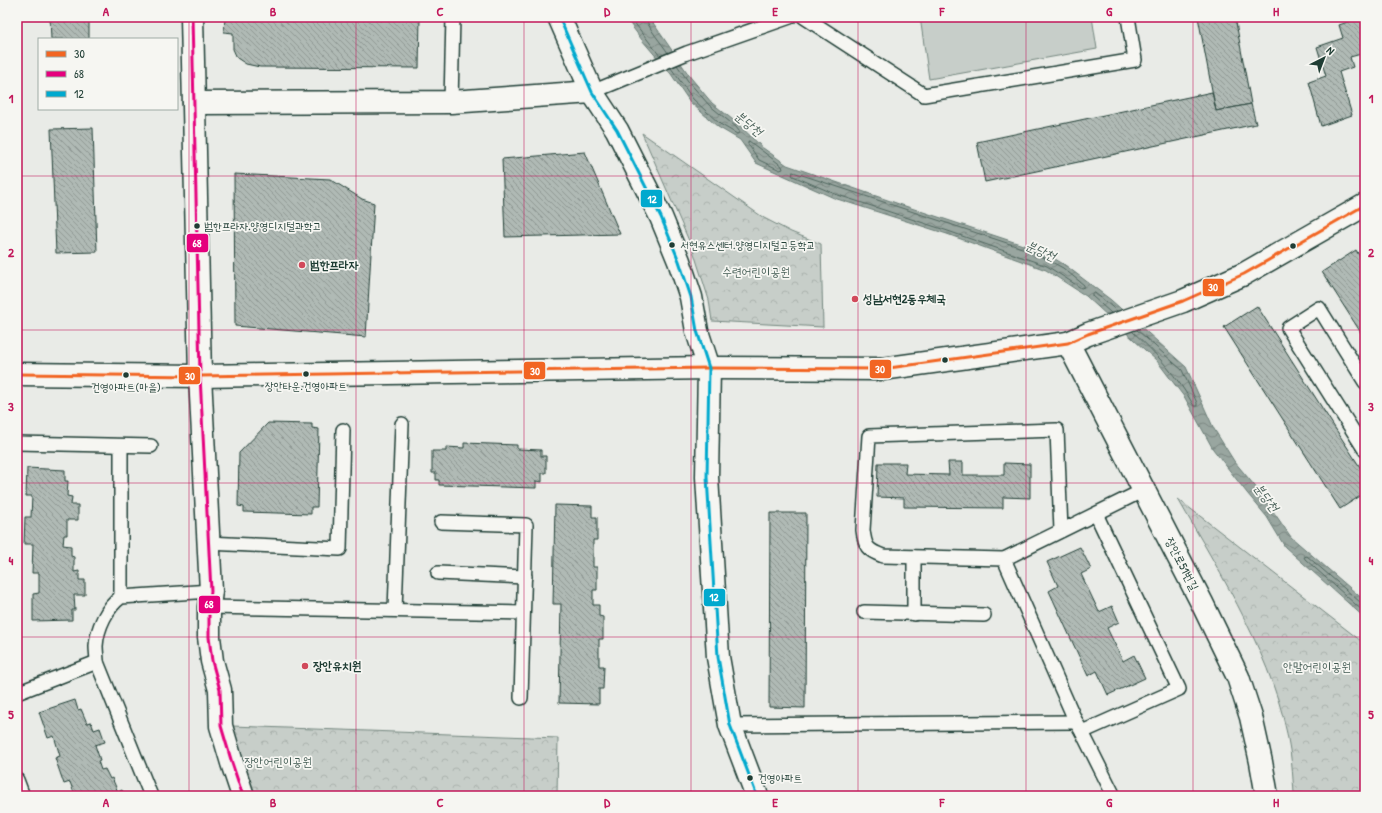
<svg xmlns="http://www.w3.org/2000/svg" width="1382" height="813" viewBox="0 0 1382 813" font-family="'Patrick Hand','Poor Story',sans-serif">
<style>
.forest{fill:url(#forest-crowns);stroke:#73867e}
.pitch{fill:#c7cec9;stroke:#73867e}
.water{fill:url(#water-waves);stroke:#687c75}
.lines{fill:none;stroke-linecap:round;stroke-linejoin:round}
.shore{stroke:#50675f;stroke-width:1}
.building{fill:url(#building-back-hatch);stroke:#1f3d34}
.service-casing{stroke:#1f3d34;stroke-width:16}
.minor-casing{stroke:#1f3d34;stroke-width:25}
.tertiary-casing{stroke:#1f3d34;stroke-width:25}
.service{stroke:#f6f6f2;stroke-width:13}
.minor{stroke:#f6f6f2;stroke-width:22}
.tertiary{stroke:#f6f6f2;stroke-width:22}
.bus-1-casing{stroke:#f6f6f2;stroke-width:6}
.bus-2-casing{stroke:#f6f6f2;stroke-width:6}
.bus-3-casing{stroke:#f6f6f2;stroke-width:6}
.bus-1{stroke:#f26522;stroke-width:3}
.bus-2{stroke:#e5007d;stroke-width:3}
.bus-3{stroke:#00a9ce;stroke-width:3}
.grid{fill:none;stroke:#c2185b;stroke-width:1;stroke-opacity:0.55}
.bus-dot{fill:#1f3d34;stroke:#f6f6f2;stroke-width:1.5}
.poi-dot{fill:#d1495b;stroke:#f6f6f2;stroke-width:1.5}
.labels{text-anchor:middle;stroke-width:3.5;stroke-linejoin:round;paint-order:stroke}
.bus-label{font-size:11px;fill:#1f3d34;stroke:#f6f6f2;text-anchor:start}
.poi-label{font-size:12px;font-weight:bold;fill:#1f3d34;stroke:#f6f6f2;text-anchor:start}
.park-label{font-size:12px;fill:#415a52;stroke:#f6f6f2}
.street-label{font-size:12px;fill:#1f3d34;stroke:#f6f6f2}
.water-label{font-size:13px;font-style:italic;fill:#445c54;stroke:#f6f6f2}
.line-badge{stroke:#f6f6f2;stroke-width:1.5}
.badge-label{font-size:11px;text-anchor:middle;font-weight:bold;fill:#fff}
.neatline{fill:none;stroke:#c2185b;stroke-width:1.5}
.grid-label{font-size:13px;text-anchor:middle;font-weight:bold;fill:#c2185b}
</style>
<defs>
<pattern id="forest-crowns" width="20" height="18" patternUnits="userSpaceOnUse"><rect width="20" height="18" fill="#c7cec9"/><path d="M2 6a3 3 0 1 1 6 0M12 15a3 3 0 1 1 6 0" fill="none" stroke="#aab2ad"/></pattern>
<pattern id="water-waves" width="16" height="10" patternUnits="userSpaceOnUse"><rect width="16" height="10" fill="#99a6a0"/><path d="M0 5q4-4 8 0t8 0" fill="none" stroke="#7c8883"/></pattern>
<pattern id="building-back-hatch" width="6" height="6" patternUnits="userSpaceOnUse"><rect width="6" height="6" fill="#b0bab5"/><path d="M-1 5l2 2M0 0l6 6M5-1l2 2" fill="none" stroke="#8f9894"/></pattern>
</defs>
<rect width="100%" height="100%" fill="#e9ebe7"/>
<filter id="ink" filterUnits="userSpaceOnUse"><feTurbulence type="fractalNoise" baseFrequency=".025" numOctaves="2"/><feDisplacementMap in="SourceGraphic" scale="8" xChannelSelector="R" yChannelSelector="G"/><feConvolveMatrix kernelMatrix="1 2 1 2 8 2 1 2 1" color-interpolation-filters="sRGB"/></filter>
<g filter="url(#ink)">
<!-- forest -->
<g class="forest">
<path d="M642,133L764,218L791,232L821,244L823,327L712,321L709,300L693,250Z"/>
<path d="M1178,499L1365,644V794L1294,793C1293,779 1292,764 1290,750C1277,663 1221,575 1178,499Z"/>
<path d="M232,726L558,738L557,796H253Z"/>
</g>
<!-- pitch -->
<path class="pitch" d="M920,17H1092L1097,49L929,79Z"/>
<!-- water -->
<path class="water" d="M625,17H649L691,78L712,103L738,124L763,148L787,165L899,204L1029,247L1050,256L1065,265L1111,300L1186,367L1214,429L1234,461L1259,491L1291,537L1365,601V618L1285,547L1267,517L1247,493L1213,449L1185,398L1157,361L1086,296L1046,270L947,234L834,198L756,163L740,140L718,127L690,102L671,74L642,40Z"/>
<g class="lines">
<!-- shore -->
<g class="shore">
<path d="M630,17L660,56"/>
<path d="M646,17C647,28 662,43 668,53"/>
<path d="M671,68L693,99L720,124L737,134L739,133V131L736,127L709,105L688,81L677,65"/>
<path d="M749,141L782,166L783,169L780,170L759,160L748,144Z"/>
<path d="M793,172L1028,250L1048,260L1063,268L1084,285V287L1081,288L1047,266L948,231L835,194L793,176Z"/>
<path d="M1111,313L1092,296V293H1095L1117,311"/>
<path d="M1132,331C1156,353 1178,377 1194,406H1197V403L1182,370L1137,330"/>
<path d="M1365,604L1360,602L1307,556L1304,557L1305,559L1365,613"/>
</g>
</g>
<!-- building -->
<g class="building">
<path d="M50,17H89V39H51Z"/>
<path d="M225,17H420L419,68L260,67L246,64L237,58L233,49V33L224,32Z"/>
<path d="M1198,17H1235L1251,104L1216,111Z"/>
<path d="M1362,17L1365,26V53L1350,57L1353,67L1339,72L1352,115L1321,126L1309,82L1326,76L1317,47L1343,38L1339,25Z"/>
<path d="M1212,92L1216,111L1251,104L1256,124L985,182L977,142Z"/>
<path d="M93,128L97,252L56,253L51,129Z"/>
<path d="M585,152L620,234L505,237L502,159Z"/>
<path d="M234,174L330,179L362,199L374,203L366,337L235,326Z"/>
<path d="M1356,250L1365,265V339L1322,272Z"/>
<path d="M1257,306L1365,475V493L1340,509L1224,327Z"/>
<path d="M268,423L312,424V428L319,429L317,507H311V514L244,512V507L238,506L239,453Z"/>
<path d="M464,443L517,445V449L541,450V456H546V473H542V482L536,481V488L439,485V480H436V473H432V451H446V447L464,448Z"/>
<path d="M948,462H963V475H1004V463L1030,464V498L1003,497V508L904,507V498L877,497L878,463H906L905,474L949,475Z"/>
<path d="M27,468L65,470V481H68L67,496L72,497L71,505H78V520H67V535H64L63,545L71,546V556L74,557V572L79,571V580H85V595H74L75,610H72V620L33,621V594L39,593V573H32L33,544H24L25,517H31L32,496H26Z"/>
<path d="M555,505L592,506V517H597V540H593V567H597V590H593V605H599V616L603,617V639H599V666H604L603,689H599V704L559,703L561,604H553Z"/>
<path d="M770,513H806L805,708L769,707Z"/>
<path d="M1080,547L1091,569L1081,574L1099,612L1112,606L1119,622L1107,628L1123,661L1134,655L1145,678L1108,695L1097,671L1088,676L1049,591L1058,586L1047,562Z"/>
<path d="M75,700L78,710L81,709L87,723L91,722L94,730L100,728L105,742L95,745L100,760L98,761L101,770L105,769L110,779L112,778L118,792L122,790L125,796H75L70,782L64,784L55,758L60,756L54,736L48,738L39,712Z"/>
</g>
<g class="lines">
<!-- service casing -->
<g class="service-casing">
<g id="service">
<path d="M804,17L924,95L1135,60L1128,17"/>
<path d="M592,92L687,53L790,17"/>
<path d="M451,102L453,17"/>
<path d="M1365,382L1319,308L1288,328L1365,450"/>
<path d="M17,443L151,446"/>
<path d="M441,522L526,525L521,698"/>
<path d="M1061,531L1057,430L869,436L863,530C865,547 867,550 883,556L1004,559L1144,490"/>
<path d="M208,543L340,549L343,430"/>
<path d="M1004,559L1076,722L1082,732L1114,796"/>
<path d="M438,573L525,577"/>
<path d="M121,597V446"/>
<path d="M209,607L523,613"/>
<path d="M395,610L402,424"/>
<path d="M864,612L984,615"/>
<path d="M914,614V557"/>
<path d="M97,662C97,657 96,651 96,646C97,628 107,607 121,597L211,591"/>
<path d="M17,693L97,662L151,796"/>
<path d="M730,725L1076,722"/>
<path d="M1082,732L1179,689L1096,514"/>
<path d="M17,780L23,796"/>
</g>
</g>
<!-- minor casing -->
<g class="minor-casing">
<g id="minor">
<path d="M192,17L200,376L211,591L209,607V637L212,661L220,690L221,726L232,763L243,796"/>
<path d="M559,17L592,92L617,130L661,217L679,261L691,297L697,331L709,368L707,477L718,657L730,725L757,796"/>
<path d="M194,103L451,102L592,92"/>
<path d="M1068,343L1202,603L1238,677L1251,717L1261,762L1267,796"/>
</g>
</g>
<!-- tertiary casing -->
<g class="tertiary-casing">
<path id="tertiary" d="M17,374L200,376L709,368L882,369L1068,343L1088,334L1183,301L1244,274L1365,205"/>
</g>
<!-- service -->
<use href="#service" class="service"/>
<!-- minor -->
<use href="#minor" class="minor"/>
<!-- tertiary -->
<use href="#tertiary" class="tertiary"/>
<!-- bus-1 casing -->
<g class="bus-1-casing">
<path id="bus-1" d="M17,374L200,376L709,368L882,369L1068,343L1088,334L1183,301L1244,274L1365,205"/>
</g>
<!-- bus-2 casing -->
<g class="bus-2-casing">
<path id="bus-2" d="M192,17L200,376L211,591L209,607V637L212,661L220,690L221,726L232,763L243,796"/>
</g>
<!-- bus-3 casing -->
<g class="bus-3-casing">
<path id="bus-3" d="M559,17L592,92L617,130L661,217L679,261L691,297L697,331L709,368L707,477L718,657L730,725L757,796"/>
</g>
<!-- bus-1 -->
<use href="#bus-1" class="bus-1"/>
<!-- bus-2 -->
<use href="#bus-2" class="bus-2"/>
<!-- bus-3 -->
<use href="#bus-3" class="bus-3"/>
</g>
</g>
<!-- grid -->
<path class="grid" d="M189,17V796M356,17V796M524,17V796M691,17V796M858,17V796M1026,17V796M1193,17V796M17,176H1365M17,330H1365M17,483H1365M17,637H1365"/>
<!-- markers -->
<g class="bus-dot">
<circle cx="197" cy="226" r="3.5"/>
<circle cx="672" cy="245" r="3.5"/>
<circle cx="1293" cy="246" r="3.5"/>
<circle cx="945" cy="360" r="3.5"/>
<circle cx="306" cy="374" r="3.5"/>
<circle cx="126" cy="375" r="3.5"/>
<circle cx="750" cy="778" r="3.5"/>
</g>
<g class="poi-dot">
<circle cx="302" cy="265" r="4"/>
<circle cx="855" cy="299" r="4"/>
<circle cx="305" cy="666" r="4"/>
</g>
<g class="labels">
<!-- bus labels -->
<g class="bus-label">
<text x="204" y="230">범한프라자.양영디지털과학고</text>
<text x="680" y="249">서현유스센터.양영디지털고등학교</text>
<text x="306" y="390" text-anchor="middle">장안타운.건영아파트</text>
<text x="126" y="391" text-anchor="middle">건영아파트(마을)</text>
<text x="758" y="782">건영아파트</text>
</g>
<!-- poi labels -->
<g class="poi-label">
<text x="310" y="269">범한프라자</text>
<text x="863" y="303">성남서현2동우체국</text>
<text x="313" y="670">장안유치원</text>
</g>
<!-- park labels -->
<g class="park-label">
<text x="756" y="276">수련어린이공원</text>
<text x="1317" y="671">안말어린이공원</text>
<text x="278" y="766">장안어린이공원</text>
</g>
<!-- street labels -->
<g class="street-label">
<text transform="translate(1182 564) rotate(63)" y="4">장안로51번길</text>
</g>
<!-- water labels -->
<g class="water-label">
<text transform="translate(749 123) rotate(39)" y="5">분당천</text>
<text transform="translate(1041 250) rotate(24)" y="5">분당천</text>
<text transform="translate(1267 497) rotate(53)" y="5">분당천</text>
</g>
</g>
<g class="line-badge">
<rect x="640" y="189" width="23" height="19" rx="4" fill="#00a9ce"/>
<rect x="186" y="233" width="23" height="20" rx="4" fill="#e5007d"/>
<rect x="1202" y="278" width="23" height="19" rx="4" fill="#f26522"/>
<rect x="869" y="359" width="23" height="20" rx="4" fill="#f26522"/>
<rect x="523" y="361" width="23" height="19" rx="4" fill="#f26522"/>
<rect x="178" y="366" width="23" height="19" rx="4" fill="#f26522"/>
<rect x="703" y="588" width="23" height="19" rx="4" fill="#00a9ce"/>
<rect x="198" y="595" width="23" height="19" rx="4" fill="#e5007d"/>
</g>
<g class="badge-label">
<text x="652" y="203">12</text>
<text x="197" y="247">68</text>
<text x="1213" y="291">30</text>
<text x="880" y="373">30</text>
<text x="535" y="375">30</text>
<text x="190" y="380">30</text>
<text x="714" y="601">12</text>
<text x="209" y="608">68</text>
</g>
<!-- margin -->
<rect width="1382" height="813" fill="none" stroke="#f6f6f2" stroke-width="44"/>
<!-- legend -->
<rect x="38" y="38" width="140" height="72" fill="#f6f6f2" stroke="#a0aca6"/>
<rect x="46" y="51" width="20" height="6" fill="#f26522" stroke="#a0aca6"/>
<text x="74" y="58" font-size="12" fill="#1f3d34">30</text>
<rect x="46" y="71" width="20" height="6" fill="#e5007d" stroke="#a0aca6"/>
<text x="74" y="78" font-size="12" fill="#1f3d34">68</text>
<rect x="46" y="91" width="20" height="6" fill="#00a9ce" stroke="#a0aca6"/>
<text x="74" y="98" font-size="12" fill="#1f3d34">12</text>
<!-- north arrow -->
<g transform="translate(1324 58) rotate(42)" stroke="#f6f6f2" stroke-width="3" paint-order="stroke">
<path d="M0-3L7 15L0 10L-7 15Z" fill="#1f3d34"/>
<text y="-6" font-size="11" font-weight="bold" text-anchor="middle" fill="#1f3d34">N</text>
</g>
<rect x="22" y="22" width="1338" height="769" class="neatline"/>
<g class="grid-label">
<text x="106" y="16">A</text>
<text x="273" y="16">B</text>
<text x="440" y="16">C</text>
<text x="607" y="16">D</text>
<text x="775" y="16">E</text>
<text x="942" y="16">F</text>
<text x="1109" y="16">G</text>
<text x="1276" y="16">H</text>
<text x="11" y="103">1</text>
<text x="1371" y="103">1</text>
<text x="11" y="257">2</text>
<text x="1371" y="257">2</text>
<text x="11" y="411">3</text>
<text x="1371" y="411">3</text>
<text x="11" y="565">4</text>
<text x="1371" y="565">4</text>
<text x="11" y="719">5</text>
<text x="1371" y="719">5</text>
<text x="106" y="807">A</text>
<text x="273" y="807">B</text>
<text x="440" y="807">C</text>
<text x="607" y="807">D</text>
<text x="775" y="807">E</text>
<text x="942" y="807">F</text>
<text x="1109" y="807">G</text>
<text x="1276" y="807">H</text>
</g>
</svg>
